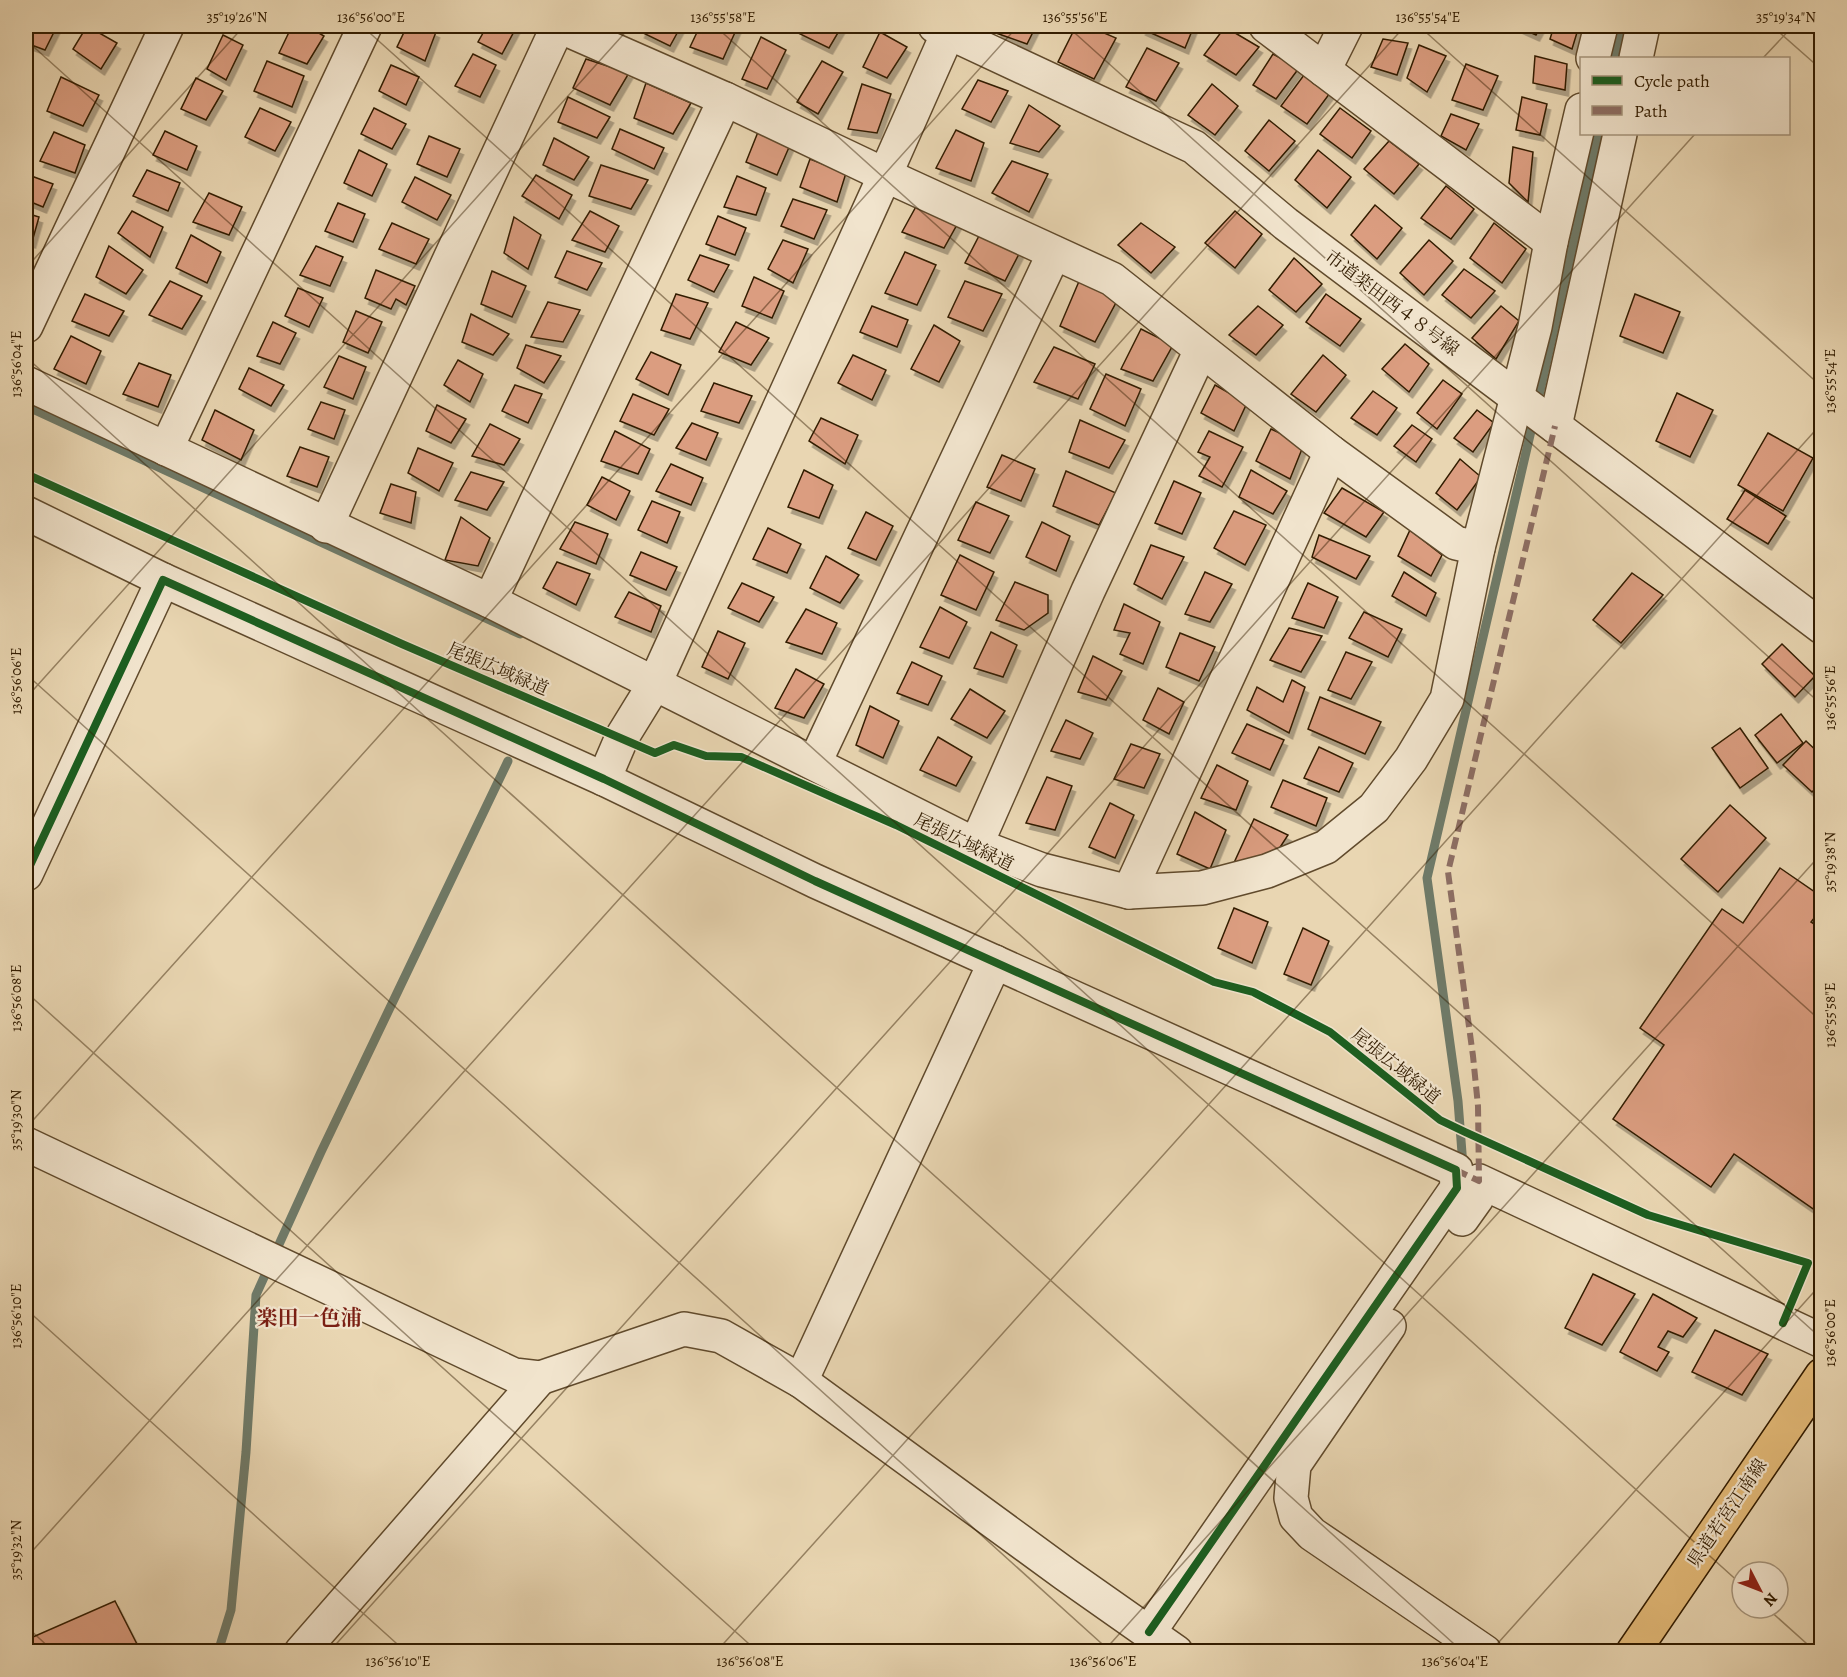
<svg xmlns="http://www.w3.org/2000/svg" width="1847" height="1677" viewBox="0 0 1847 1677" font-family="Alegreya,'Noto Serif JP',serif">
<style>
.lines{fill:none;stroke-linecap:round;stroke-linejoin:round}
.stream{stroke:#6f7a68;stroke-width:9}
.building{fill:#db9d80;stroke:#321c00;stroke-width:1.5;filter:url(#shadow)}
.minor-casing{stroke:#604a2c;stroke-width:36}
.major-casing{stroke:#321c00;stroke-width:36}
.minor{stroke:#f1e4cd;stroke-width:33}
.major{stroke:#e4bb79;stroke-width:33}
.quiet{stroke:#8d6e63;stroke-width:6;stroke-dasharray:12 6;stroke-linecap:butt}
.cycleway-casing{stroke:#f1e4cd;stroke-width:11}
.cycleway{stroke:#1b5e20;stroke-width:8}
.ticks{fill:none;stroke:#321c00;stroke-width:1.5;stroke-opacity:0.45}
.labels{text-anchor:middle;stroke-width:4.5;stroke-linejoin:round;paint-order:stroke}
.street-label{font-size:18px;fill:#321c00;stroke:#f1e4cd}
.quarter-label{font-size:21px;font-weight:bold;fill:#7a1f14;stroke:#f1e4cd}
.neatline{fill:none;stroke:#321c00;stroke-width:2}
.ticks-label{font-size:15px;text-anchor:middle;fill:#321c00}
</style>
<defs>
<filter id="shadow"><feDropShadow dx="3.5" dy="6" stdDeviation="0" flood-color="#0004"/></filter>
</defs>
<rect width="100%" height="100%" fill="#e9d6b2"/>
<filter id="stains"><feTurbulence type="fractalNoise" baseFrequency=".00333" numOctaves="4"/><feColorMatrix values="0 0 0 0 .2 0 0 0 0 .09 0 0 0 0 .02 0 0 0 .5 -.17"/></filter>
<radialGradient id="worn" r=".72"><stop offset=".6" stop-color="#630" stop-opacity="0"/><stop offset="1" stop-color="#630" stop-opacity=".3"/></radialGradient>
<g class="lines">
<!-- stream -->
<g class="stream">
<path d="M1614,58L1621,26"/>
<path d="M1537,404L1598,134"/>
<path d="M26,406L520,634"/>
<path d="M1463,1166L1458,1101L1427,878L1534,418"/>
<path d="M218,1652L231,1610L246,1452L256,1295L321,1152L508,761"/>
</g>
</g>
<!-- building -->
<g class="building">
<path d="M26,26H57L45,50L26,43Z"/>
<path d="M87,26L117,43L101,69L73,49Z"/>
<path d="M292,26H307L324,36L307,64L279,53Z"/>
<path d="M407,26H423L436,32L425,61L397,47Z"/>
<path d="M487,26H517L502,54L478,42Z"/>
<path d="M644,26H681L670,46L641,32Z"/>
<path d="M700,26L737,28L723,59L690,47Z"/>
<path d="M801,26H842L829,48L798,33Z"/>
<path d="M1000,26H1036L1027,44L996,33Z"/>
<path d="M1076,26H1088L1116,38L1094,79L1058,62Z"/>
<path d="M1143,26H1194L1185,48L1142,29Z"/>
<path d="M1516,26H1541L1536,35Z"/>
<path d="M1554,26H1579L1572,49L1550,39Z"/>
<path d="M1225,27L1259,47L1236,75L1204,55Z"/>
<path d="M880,32L907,47L887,78L863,67Z"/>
<path d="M223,35L243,45L226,80L207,69Z"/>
<path d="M761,37L786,50L767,89L742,79Z"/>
<path d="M1383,39L1408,43L1397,75L1371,67Z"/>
<path d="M1419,45L1446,56L1427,92L1407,78Z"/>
<path d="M1147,48L1179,63L1156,101L1126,87Z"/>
<path d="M473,54L496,65L480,97L455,86Z"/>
<path d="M1273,54L1299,68L1276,99L1253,85Z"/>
<path d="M1535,56L1567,64L1565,90L1533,83Z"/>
<path d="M586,59L629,73L610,105L573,88Z"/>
<path d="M267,61L304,76L292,107L254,91Z"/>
<path d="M822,61L843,72L818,114L797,102Z"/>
<path d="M1466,64L1498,76L1483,110L1452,100Z"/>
<path d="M391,65L419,77L406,105L379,91Z"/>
<path d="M1304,75L1330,93L1307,124L1281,106Z"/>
<path d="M61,77L99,95L83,126L47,111Z"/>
<path d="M196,78L223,91L206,120L181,109Z"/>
<path d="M978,80L1008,91L991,122L962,109Z"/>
<path d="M646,83L691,103L673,134L634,118Z"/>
<path d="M862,84L891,94L877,133L848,129Z"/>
<path d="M1212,84L1238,106L1215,135L1188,115Z"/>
<path d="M568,97L610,117L597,138L558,122Z"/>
<path d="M1522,97L1547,104L1540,135L1516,130Z"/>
<path d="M1029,105L1060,126L1039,152L1010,143Z"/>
<path d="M260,108L291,122L275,151L245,137Z"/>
<path d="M374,108L406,124L392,149L361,134Z"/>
<path d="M1340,108L1371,131L1352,158L1320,134Z"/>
<path d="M1451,114L1479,124L1466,150L1441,136Z"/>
<path d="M1269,120L1295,141L1269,171L1245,151Z"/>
<path d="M620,129L664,148L654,169L612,149Z"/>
<path d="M956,130L984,143L971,181L936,168Z"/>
<path d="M165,131L197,146L187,170L153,155Z"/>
<path d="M54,132L85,145L75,173L40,161Z"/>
<path d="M758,132L790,145L777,175L746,162Z"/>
<path d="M429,136L460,149L447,177L417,164Z"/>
<path d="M554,138L589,157L574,180L543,165Z"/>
<path d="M1389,141L1419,164L1394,194L1364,169Z"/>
<path d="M1513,147L1533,152L1528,202L1509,183Z"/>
<path d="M359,150L387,164L372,196L344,183Z"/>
<path d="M1318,150L1351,177L1327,208L1295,180Z"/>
<path d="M810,159L846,173L837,202L800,187Z"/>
<path d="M1012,161L1048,174L1029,212L992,193Z"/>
<path d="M601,165L648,180L631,209L589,196Z"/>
<path d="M147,170L180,183L168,211L133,196Z"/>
<path d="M26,174L53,184L43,207L26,200Z"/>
<path d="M536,175L572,195L559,219L522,196Z"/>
<path d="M737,176L766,188L756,215L724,207Z"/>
<path d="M415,177L451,195L437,220L402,202Z"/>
<path d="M1446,186L1474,209L1451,239L1421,218Z"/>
<path d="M209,193L242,207L229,235L193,222Z"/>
<path d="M793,199L827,210L814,239L781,226Z"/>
<path d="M338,203L365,214L353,242L325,231Z"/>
<path d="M918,203L959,221L944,248L902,232Z"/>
<path d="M1375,205L1402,228L1377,259L1351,235Z"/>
<path d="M132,211L163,227L150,257L118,233Z"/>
<path d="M590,211L619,226L605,252L572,240Z"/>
<path d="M1235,211L1262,234L1235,268L1205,243Z"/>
<path d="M26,213L39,217L32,242L26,240Z"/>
<path d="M718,216L746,228L735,255L706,244Z"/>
<path d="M514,217L541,235L528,269L504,253Z"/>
<path d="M392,223L429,239L416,264L379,249Z"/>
<path d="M1141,223L1175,247L1151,273L1118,245Z"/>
<path d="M1494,223L1526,249L1502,283L1470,258Z"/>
<path d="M981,232L1021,250L1005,281L965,263Z"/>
<path d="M191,235L221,252L207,283L176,268Z"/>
<path d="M783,240L808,249L793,283L768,269Z"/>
<path d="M1429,240L1453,261L1424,295L1400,273Z"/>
<path d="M109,246L143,270L126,294L96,277Z"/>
<path d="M316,246L343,257L330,286L300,275Z"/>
<path d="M567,251L602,263L587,290L555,277Z"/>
<path d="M905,252L936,265L917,305L885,293Z"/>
<path d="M700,255L729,265L714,292L688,280Z"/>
<path d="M1294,258L1322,284L1296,312L1269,290Z"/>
<path d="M1464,269L1495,291L1471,318L1442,295Z"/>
<path d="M376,270L415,286L406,305L396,299L391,309L365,298Z"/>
<path d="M492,271L526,286L512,317L481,304Z"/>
<path d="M754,277L784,291L772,318L742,306Z"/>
<path d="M1080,279L1119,297L1095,342L1060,326Z"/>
<path d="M170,281L202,296L182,329L149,315Z"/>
<path d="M965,281L1002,294L983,331L948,317Z"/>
<path d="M298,288L323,298L309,327L285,316Z"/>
<path d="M85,294L124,311L109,336L72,321Z"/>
<path d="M676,294L708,303L690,339L661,330Z"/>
<path d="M1326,294L1361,319L1340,346L1306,322Z"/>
<path d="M1635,294L1680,312L1663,353L1620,336Z"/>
<path d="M548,302L580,310L563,342L531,337Z"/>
<path d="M872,306L908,320L897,347L860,332Z"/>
<path d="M1258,306L1283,325L1256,355L1229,335Z"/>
<path d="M1501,306L1519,321L1496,359L1472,338Z"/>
<path d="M356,311L382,322L368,353L343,342Z"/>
<path d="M471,314L509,334L493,355L462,342Z"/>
<path d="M273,322L296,333L280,364L257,356Z"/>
<path d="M736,322L769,338L751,365L719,352Z"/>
<path d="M934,325L960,341L939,382L911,369Z"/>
<path d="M1141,329L1173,345L1153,381L1121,369Z"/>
<path d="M71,336L101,351L86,384L54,369Z"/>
<path d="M1405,344L1429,364L1409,392L1382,369Z"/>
<path d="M526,345L561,356L544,383L517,368Z"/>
<path d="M1054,347L1095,364L1078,399L1034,382Z"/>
<path d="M651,352L681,365L668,395L636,379Z"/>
<path d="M853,355L886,370L872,400L838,383Z"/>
<path d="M1323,355L1346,375L1316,412L1291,394Z"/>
<path d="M339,356L366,367L353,399L324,387Z"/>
<path d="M458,360L483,374L470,402L444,385Z"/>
<path d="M139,363L171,375L158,407L123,394Z"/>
<path d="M249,368L284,385L271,406L239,389Z"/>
<path d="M1106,374L1141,389L1125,426L1090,409Z"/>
<path d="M1443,380L1462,394L1437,429L1417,413Z"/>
<path d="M714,383L752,396L739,423L701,411Z"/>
<path d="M515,385L542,394L528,423L502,411Z"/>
<path d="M1215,385L1247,403L1234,431L1201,413Z"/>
<path d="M1373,391L1397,408L1377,435L1351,418Z"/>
<path d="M1677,393L1713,410L1690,457L1656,441Z"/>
<path d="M633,394L669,409L654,435L620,421Z"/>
<path d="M321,402L345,410L334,439L308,429Z"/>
<path d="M437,405L466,419L451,443L426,431Z"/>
<path d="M215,410L254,430L241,460L202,440Z"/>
<path d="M1477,410L1494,423L1473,452L1454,438Z"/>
<path d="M821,418L858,435L845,464L809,441Z"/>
<path d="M1080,420L1125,440L1109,468L1069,452Z"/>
<path d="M692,423L718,433L706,460L676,448Z"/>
<path d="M490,424L520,439L504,465L472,456Z"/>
<path d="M1412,425L1432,439L1416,462L1394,446Z"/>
<path d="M1271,429L1304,444L1290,479L1256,461Z"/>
<path d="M615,431L650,449L638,474L601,461Z"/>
<path d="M1209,431L1243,447L1222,487L1199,476L1210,457L1198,452Z"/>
<path d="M1768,433L1813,458L1783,511L1738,485Z"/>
<path d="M300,447L329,457L317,487L287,476Z"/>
<path d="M418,448L453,463L439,491L408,473Z"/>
<path d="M1002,455L1035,469L1021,501L987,487Z"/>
<path d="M1460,459L1481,477L1457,510L1436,493Z"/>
<path d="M671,464L703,478L691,505L656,491Z"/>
<path d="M804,470L833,485L819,518L788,507Z"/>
<path d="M1251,470L1287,491L1273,514L1239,497Z"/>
<path d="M1066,471L1116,493L1099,525L1053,506Z"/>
<path d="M471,472L504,482L487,510L455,500Z"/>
<path d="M602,477L630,491L616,520L587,505Z"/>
<path d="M1174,481L1201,493L1182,534L1155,523Z"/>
<path d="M391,484L416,492L411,523L380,513Z"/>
<path d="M1342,488L1384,512L1366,537L1324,513Z"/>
<path d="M1745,490L1786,516L1768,544L1727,519Z"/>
<path d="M652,501L680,512L667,543L638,530Z"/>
<path d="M976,502L1009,516L990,553L958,540Z"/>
<path d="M1234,511L1266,525L1245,565L1214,548Z"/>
<path d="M866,512L893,526L876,560L848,548Z"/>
<path d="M461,517L490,538L478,566L445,560Z"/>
<path d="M575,522L608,534L596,564L560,549Z"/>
<path d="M1042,522L1070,536L1056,571L1026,557Z"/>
<path d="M768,528L801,544L787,573L753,559Z"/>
<path d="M1410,530L1442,555L1431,576L1398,556Z"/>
<path d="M1319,535L1370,556L1356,579L1312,557Z"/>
<path d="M1151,545L1184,557L1162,599L1134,584Z"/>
<path d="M641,552L677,567L666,590L630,575Z"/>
<path d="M960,555L994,572L976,610L941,595Z"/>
<path d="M826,556L859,575L840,603L810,588Z"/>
<path d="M557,562L590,574L576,605L543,588Z"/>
<path d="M1205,572L1232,584L1210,622L1185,614Z"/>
<path d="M1404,572L1436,593L1426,616L1392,596Z"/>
<path d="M1632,573L1663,595L1621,643L1593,620Z"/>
<path d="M1015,582L1048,595V613L1024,630L996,620Z"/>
<path d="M742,583L774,597L759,622L728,608Z"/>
<path d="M1308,583L1338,597L1324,628L1292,618Z"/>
<path d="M629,592L661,606L651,632L615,617Z"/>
<path d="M1124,604L1160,622L1143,664L1120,654L1130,633L1114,630Z"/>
<path d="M940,607L967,622L949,658L920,647Z"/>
<path d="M806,609L837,623L822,654L786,642Z"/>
<path d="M1364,612L1402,629L1388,657L1349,638Z"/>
<path d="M1289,628L1322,636L1301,672L1270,660Z"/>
<path d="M718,631L745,643L728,679L702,667Z"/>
<path d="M991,632L1017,645L1003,677L974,668Z"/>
<path d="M1180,633L1215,647L1199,681L1166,667Z"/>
<path d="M1782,644L1815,676L1795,697L1762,664Z"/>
<path d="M1346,652L1372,662L1351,699L1328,690Z"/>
<path d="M1093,656L1122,671L1106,700L1078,692Z"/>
<path d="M912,662L942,676L928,705L897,693Z"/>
<path d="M796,669L824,684L804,718L775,708Z"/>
<path d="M1292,680L1305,687L1289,733L1247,710L1257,687L1283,702Z"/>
<path d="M1158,688L1184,702L1169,734L1143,720Z"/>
<path d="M970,689L1005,711L987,738L951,719Z"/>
<path d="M1320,697L1381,722L1365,754L1308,729Z"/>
<path d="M870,706L899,721L883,758L856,745Z"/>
<path d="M1781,714L1803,743L1777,763L1755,735Z"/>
<path d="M1066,720L1093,733L1080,759L1051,751Z"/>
<path d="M1247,724L1284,740L1270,770L1232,753Z"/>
<path d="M1740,728L1768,768L1740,788L1712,748Z"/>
<path d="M938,737L972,757L956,786L920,770Z"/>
<path d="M1806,741L1822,756V782L1812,792L1783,765Z"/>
<path d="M1131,744L1160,754L1144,788L1114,779Z"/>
<path d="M1319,747L1353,763L1339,792L1304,778Z"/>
<path d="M1217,765L1248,781L1236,810L1201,798Z"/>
<path d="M1047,777L1072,786L1055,830L1026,823Z"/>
<path d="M1283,780L1327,798L1316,826L1271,807Z"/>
<path d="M1110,803L1134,815L1115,858L1089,847Z"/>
<path d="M1730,805L1766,838L1718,892L1681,859Z"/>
<path d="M1195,812L1226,830L1210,869L1177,854Z"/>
<path d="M1254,819L1288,835L1279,849L1233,865Z"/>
<path d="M1780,868L1822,897V908L1811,922L1822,929V1215L1734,1154L1711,1187L1613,1119L1664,1045L1640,1028L1722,909L1743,923Z"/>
<path d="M1234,908L1268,922L1252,963L1218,948Z"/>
<path d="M1303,928L1329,941L1311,985L1284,974Z"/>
<path d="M1593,1274L1635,1294L1602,1345L1565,1328Z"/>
<path d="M1653,1294L1697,1318L1683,1337L1668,1331L1658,1347L1669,1352L1657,1371L1620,1352Z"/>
<path d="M1715,1330L1768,1354L1742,1395L1692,1372Z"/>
<path d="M115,1601L141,1652H26V1640Z"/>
</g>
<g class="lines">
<!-- minor casing -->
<g class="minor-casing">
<g id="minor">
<path d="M559,26L725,99L885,175L951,26"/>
<path d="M935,26L1194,147L1286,224L1822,627"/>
<path d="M1266,26L1551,242"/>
<path d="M1593,58L1601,26"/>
<path d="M1636,58L1643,26"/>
<path d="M1324,70L1346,26"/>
<path d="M26,326L167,26"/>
<path d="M26,383L490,601L976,845L1042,870L1129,892L1202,888L1267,871L1326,847L1374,808L1411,759L1447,699L1478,548L1535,327L1551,242L1582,110"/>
<path d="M1555,426L1620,134"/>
<path d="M166,449L365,26"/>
<path d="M26,513L163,580L604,779L815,881L1456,1170L1457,1188L1149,1632"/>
<path d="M326,526L558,26"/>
<path d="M490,601L725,99"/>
<path d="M815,762L1054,253"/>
<path d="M604,779L622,737L654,685L885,175L1112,279L1331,452L1456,543L1478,548"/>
<path d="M976,845L1088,591L1201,350"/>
<path d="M26,874L163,580"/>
<path d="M1129,892L1331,452"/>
<path d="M26,1144L514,1375L540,1378L684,1329L721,1336L801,1381L1065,1574L1176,1652"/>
<path d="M1462,1219L1477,1198L1479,1181L1822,1341"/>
<path d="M1389,1326L1294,1465L1291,1498L1296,1517L1312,1534L1485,1652"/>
<path d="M801,1381L995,962"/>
<path d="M301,1652L540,1378"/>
</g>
</g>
<!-- major casing -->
<g class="major-casing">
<path id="major" d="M1633,1652L1822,1375"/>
</g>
<!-- minor -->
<use href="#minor" class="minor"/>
<!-- major -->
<use href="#major" class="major"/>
<!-- quiet -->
<path class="quiet" d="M1456,1170L1479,1181L1478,1106L1473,1056L1448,872L1555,426"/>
<!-- cycleway casing -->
<g class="cycleway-casing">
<g id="cycleway">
<path d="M26,474L402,644L655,753L674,745L706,756L741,757L896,825L1214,982L1253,992L1330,1032L1440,1120L1465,1132L1648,1215L1808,1263L1783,1323"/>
<path d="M26,874L163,580L604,779L815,881L1456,1170L1457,1188L1149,1632"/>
</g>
</g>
<!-- cycleway -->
<use href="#cycleway" class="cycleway"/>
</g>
<!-- ticks -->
<path class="ticks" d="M362,26L1822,1339M715,26L1822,1022M1067,26L1822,705M1419,26L1822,387M1772,26L1822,70M26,40L1742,1585M1763,58L1793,26M26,268L244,26M26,357L1463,1652M26,674L1111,1652M26,698L631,26M26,992L758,1652M26,1128L1018,26M26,1309L406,1652M26,1558L1405,26M1767,1608L1816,1652M26,1626L54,1652M329,1652L1695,134M716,1652L1822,423M1103,1652L1822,853M1490,1652L1822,1283"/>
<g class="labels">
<!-- street labels -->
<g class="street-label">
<text transform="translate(1392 303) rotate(37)" y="6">市道楽田西４８号線</text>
<text transform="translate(498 669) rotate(23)" y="6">尾張広域緑道</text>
<text transform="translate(964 842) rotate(26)" y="6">尾張広域緑道</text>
<text transform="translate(1396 1066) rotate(39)" y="6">尾張広域緑道</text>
<text transform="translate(1727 1513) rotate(-56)" y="6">県道若宮江南線</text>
</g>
<!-- quarter labels -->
<g class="quarter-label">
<text x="309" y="1325">楽田一色浦</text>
</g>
</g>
<!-- margin -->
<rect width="1847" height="1677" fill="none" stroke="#e9d6b2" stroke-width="66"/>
<!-- legend -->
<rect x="1580" y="57" width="210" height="78" fill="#f1e4cd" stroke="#a5947b" stroke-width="1.5"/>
<rect x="1592" y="76" width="30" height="9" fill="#1b5e20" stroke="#a5947b" stroke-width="1.5"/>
<text x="1634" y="87" font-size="18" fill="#321c00">Cycle path</text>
<rect x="1592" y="106" width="30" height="9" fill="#8d6e63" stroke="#a5947b" stroke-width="1.5"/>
<text x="1634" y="117" font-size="18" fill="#321c00">Path</text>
<!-- north arrow -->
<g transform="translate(1760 1590) rotate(132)"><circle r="28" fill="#f1e4cd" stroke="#a5947b" stroke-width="1.5"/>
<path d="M0-4.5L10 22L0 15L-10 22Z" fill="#8f2418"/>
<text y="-9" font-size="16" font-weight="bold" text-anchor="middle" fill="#321c00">N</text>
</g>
<rect x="33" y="33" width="1781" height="1611" class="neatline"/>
<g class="ticks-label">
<text x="237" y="22">35°19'26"N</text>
<text x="371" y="22">136°56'00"E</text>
<text x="723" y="22">136°55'58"E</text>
<text x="1075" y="22">136°55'56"E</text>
<text x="1428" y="22">136°55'54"E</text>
<text x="1786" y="22">35°19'34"N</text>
<text transform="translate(16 364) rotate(-90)" y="5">136°56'04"E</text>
<text transform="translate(1830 381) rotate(-90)" y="5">136°55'54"E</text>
<text transform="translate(16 681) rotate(-90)" y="5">136°56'06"E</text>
<text transform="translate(1830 698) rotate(-90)" y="5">136°55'56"E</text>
<text transform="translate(1830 862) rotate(-90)" y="5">35°19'38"N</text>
<text transform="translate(16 998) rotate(-90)" y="5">136°56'08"E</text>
<text transform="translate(1830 1015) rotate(-90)" y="5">136°55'58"E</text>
<text transform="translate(16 1120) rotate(-90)" y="5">35°19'30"N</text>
<text transform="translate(16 1316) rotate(-90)" y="5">136°56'10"E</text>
<text transform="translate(1830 1333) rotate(-90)" y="5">136°56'00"E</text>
<text transform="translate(16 1550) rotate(-90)" y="5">35°19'32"N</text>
<text x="398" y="1666">136°56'10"E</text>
<text x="750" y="1666">136°56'08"E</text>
<text x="1103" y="1666">136°56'06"E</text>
<text x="1455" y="1666">136°56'04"E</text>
</g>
<rect width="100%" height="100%" filter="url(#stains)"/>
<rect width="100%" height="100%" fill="url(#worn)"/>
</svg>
